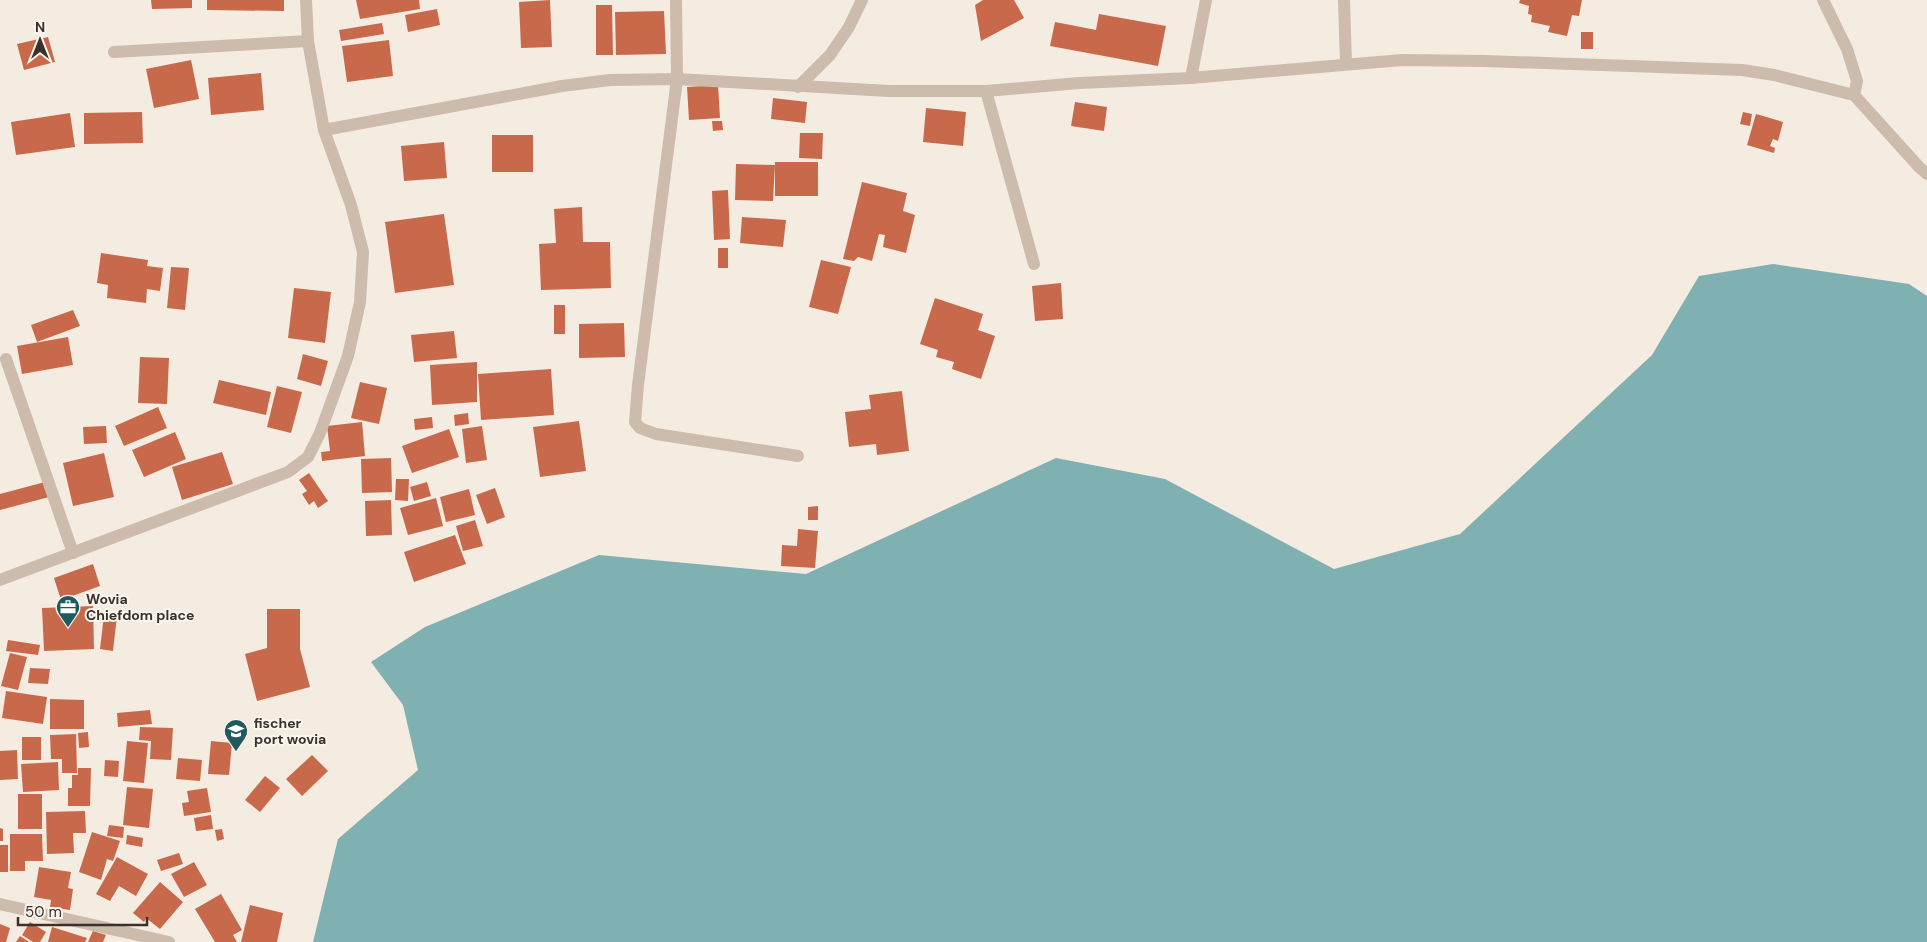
<svg xmlns="http://www.w3.org/2000/svg" width="1927" height="942" viewBox="0 0 1927 942" font-family="'DM Sans',sans-serif">
<style>
.water{fill:#7fb0b2}
.building{fill:#c8694b}
.lines{fill:none;stroke-linecap:round;stroke-linejoin:round}
.street{stroke:#cdbbac;stroke-width:12}
.labels{text-anchor:middle;stroke-width:4;stroke-linejoin:round;paint-order:stroke}
.poi-label{font-size:14px;font-weight:bold;fill:#3b302b;stroke:#fbf5ee;text-anchor:start}
</style>
<rect width="100%" height="100%" fill="#f4ebe1"/>
<!-- water -->
<path class="water" d="M1773,264L1909,284L1927,296V942H313L338,839L418,770L403,705L371,662L425,627L599,555L806,574L1056,458L1165,479L1334,569L1460,534L1652,355L1699,276Z"/>
<!-- building -->
<g class="building">
<path d="M151,0H192V8L152,9Z"/>
<path d="M207,0H284V11L207,10Z"/>
<path d="M356,0H419L420,9L360,19Z"/>
<path d="M550,0L552,47L521,48L519,2Z"/>
<path d="M983,0H1014L1024,18L981,41L975,5Z"/>
<path d="M1520,0H1582L1579,16L1572,15L1567,36L1548,32L1550,26L1531,22L1532,15L1528,14L1529,6L1519,3Z"/>
<path d="M596,5H612L613,55H596Z"/>
<path d="M437,9L440,25L408,32L405,15Z"/>
<path d="M664,11L666,54L616,55L615,12Z"/>
<path d="M1099,14L1166,26L1158,66L1050,46L1055,22L1096,30Z"/>
<path d="M382,23L384,34L341,41L339,30Z"/>
<rect x="1581" y="32" width="12" height="17"/>
<path d="M48,37L55,62L24,70L17,44Z"/>
<path d="M389,40L393,76L347,82L342,46Z"/>
<path d="M191,60L199,99L154,108L146,69Z"/>
<path d="M261,73L264,110L211,115L208,78Z"/>
<path d="M718,85L720,118L689,120L687,87Z"/>
<path d="M773,98L807,102L805,123L771,119Z"/>
<path d="M1075,102L1107,107L1104,131L1071,126Z"/>
<path d="M926,108L966,112L963,146L923,142Z"/>
<path d="M142,112L143,143L84,144V113Z"/>
<path d="M1743,112L1752,114L1750,126L1740,124Z"/>
<path d="M70,113L75,147L16,155L11,122Z"/>
<path d="M1756,114L1783,122L1778,141L1773,139L1770,146L1775,148L1774,153L1747,145Z"/>
<path d="M712,121H722L723,130L713,131Z"/>
<path d="M800,133H823L822,159L799,158Z"/>
<rect x="492" y="135" width="41" height="37"/>
<path d="M444,142L447,178L404,181L401,146Z"/>
<rect x="775" y="162" width="43" height="34"/>
<path d="M736,164L775,165L773,201L735,200Z"/>
<path d="M862,182L907,193L903,211L915,215L906,253L883,247L885,235L879,234L872,261L858,257L854,261L843,259Z"/>
<path d="M728,190L730,239L714,240L712,191Z"/>
<path d="M582,207L583,242H610L611,288L541,290L539,244L556,243L554,209Z"/>
<path d="M444,214L454,285L395,293L385,222Z"/>
<path d="M742,217L786,220L783,247L740,243Z"/>
<rect x="718" y="248" width="10" height="20"/>
<path d="M101,253L148,260L147,266L163,268L160,291L147,289L146,303L107,298L108,285L97,283Z"/>
<path d="M821,260L851,267L838,314L809,307Z"/>
<path d="M171,267L189,268L185,310L167,308Z"/>
<path d="M1061,283L1063,319L1035,321L1032,286Z"/>
<path d="M294,288L331,292L325,343L288,338Z"/>
<path d="M935,298L983,314L978,330L995,336L981,379L952,369L954,362L936,357L938,350L920,344Z"/>
<rect x="554" y="305" width="11" height="29"/>
<path d="M73,310L80,326L37,342L31,325Z"/>
<path d="M624,323L625,357L579,358V324Z"/>
<path d="M454,331L457,358L414,362L411,335Z"/>
<path d="M68,337L73,365L22,374L17,346Z"/>
<path d="M303,354L328,361L321,386L297,379Z"/>
<path d="M140,357L169,358L167,404L138,403Z"/>
<path d="M477,362V402L432,405L430,365Z"/>
<path d="M551,369L554,415L481,420L478,374Z"/>
<path d="M219,380L271,392L266,415L213,403Z"/>
<path d="M360,382L387,388L379,424L351,418Z"/>
<path d="M277,386L302,392L291,433L267,427Z"/>
<path d="M902,391L909,451L877,455L876,444L849,447L845,412L871,409L869,395Z"/>
<path d="M158,407L167,428L124,446L115,426Z"/>
<path d="M468,413L469,424L455,426L454,415Z"/>
<path d="M432,417L433,428L415,430L414,419Z"/>
<path d="M579,421L586,471L540,477L533,427Z"/>
<path d="M362,422L365,456L322,461L321,452L330,451L327,426Z"/>
<path d="M106,426L107,443L84,444L83,427Z"/>
<path d="M482,426L487,460L466,463L462,429Z"/>
<path d="M449,429L459,457L412,473L402,446Z"/>
<path d="M175,432L186,459L144,477L132,450Z"/>
<path d="M222,452L233,484L182,500L172,467Z"/>
<path d="M104,453L114,497L73,506L63,463Z"/>
<path d="M391,458L392,492L362,493L361,459Z"/>
<path d="M309,473L328,501L318,508L314,501L309,505L302,494L307,491L299,480Z"/>
<path d="M396,479H409L408,501L395,500Z"/>
<path d="M45,482L49,497L0,510V494Z"/>
<path d="M427,482L431,496L414,501L410,487Z"/>
<path d="M495,488L505,517L487,524L476,495Z"/>
<path d="M469,489L475,515L446,522L440,497Z"/>
<path d="M436,498L443,526L408,535L400,508Z"/>
<path d="M391,500L392,535L366,536L365,501Z"/>
<path d="M818,506V520H808V507Z"/>
<path d="M475,520L483,546L463,551L456,526Z"/>
<path d="M798,529L818,531L815,568L781,566L782,545L797,546Z"/>
<path d="M455,535L466,564L414,582L404,552Z"/>
<path d="M93,564L100,586L61,600L54,578Z"/>
<path d="M93,606L94,649L44,651L42,608Z"/>
<path d="M267,609H300V649L310,687L257,701L245,654L267,648Z"/>
<path d="M104,615L117,616L113,651L100,649Z"/>
<path d="M8,640L40,645L38,655L6,651Z"/>
<path d="M10,653L27,657L18,690L1,686Z"/>
<path d="M30,668L50,669L48,684L28,683Z"/>
<path d="M6,691L47,697L43,724L2,718Z"/>
<path d="M50,699L84,700V729H50Z"/>
<path d="M150,710L152,724L118,727L117,713Z"/>
<path d="M140,727L173,728L171,760L150,759L151,741L139,740Z"/>
<path d="M88,732L89,747L79,748L78,733Z"/>
<path d="M76,734L77,773H62V759H51L50,735Z"/>
<rect x="22" y="737" width="19" height="23"/>
<path d="M127,741L148,743L144,783L123,781Z"/>
<path d="M211,741L232,743L229,775L208,774Z"/>
<path d="M17,750L18,779L0,780V751Z"/>
<path d="M312,755L328,771L302,796L286,779Z"/>
<path d="M178,758L202,760L200,781L176,779Z"/>
<path d="M105,760L119,761L118,777L104,776Z"/>
<path d="M58,762L59,790L23,792L21,764Z"/>
<path d="M78,768H91L90,806H68V788H72V775H78V777Z"/>
<path d="M265,776L280,788L260,812L245,800Z"/>
<path d="M127,787L153,789L149,828L123,825Z"/>
<path d="M207,788L211,812L184,816L182,803L189,802L187,791Z"/>
<rect x="18" y="794" width="24" height="35"/>
<path d="M85,811L86,833H73L74,853L47,854L46,812Z"/>
<path d="M211,815L213,829L196,831L194,818Z"/>
<path d="M109,825L124,827L123,838L107,836Z"/>
<path d="M0,828L3,829V841H0Z"/>
<path d="M222,829L224,839L217,841L215,830Z"/>
<path d="M92,832L120,841L113,861L107,859L101,880L79,872Z"/>
<path d="M10,834H42L43,861H25V871H10Z"/>
<path d="M127,835L143,838L142,847L126,844Z"/>
<rect x="0" y="845" width="8" height="27"/>
<path d="M179,853L183,864L161,871L157,860Z"/>
<path d="M117,857L148,874L136,896L119,886L110,901L96,894Z"/>
<path d="M194,862L207,885L184,897L171,874Z"/>
<path d="M39,867L71,872L68,888L73,889L70,910L50,907L51,900L34,897Z"/>
<path d="M160,882L183,902L160,929L146,918L144,922L133,913Z"/>
<path d="M221,894L242,930L233,935L237,942H215L195,909Z"/>
<path d="M250,905L283,913L277,942H241Z"/>
<path d="M30,922L46,932L40,942H33L22,935Z"/>
<path d="M0,924L10,928L6,942H0Z"/>
<path d="M52,927L87,938L85,942H48Z"/>
<path d="M93,931L106,935L103,942H88Z"/>
<path d="M20,936L29,942H16Z"/>
</g>
<g class="lines">
<!-- street -->
<g class="street">
<path d="M676,0L677,79L638,385L635,422L640,428L656,434L798,456"/>
<path d="M1344,0L1346,64"/>
<path d="M1823,0L1847,49L1857,81L1854,95"/>
<path d="M114,52L308,41"/>
<path d="M1191,78L1206,0"/>
<path d="M798,87L830,55L849,27L862,0"/>
<path d="M986,91L1034,264"/>
<path d="M324,130L562,86L610,80L677,79L889,91H986L1079,83L1191,78L1402,60L1485,61L1742,70L1774,75L1854,95L1920,168L1927,174"/>
<path d="M6,359L73,553"/>
<path d="M0,580L288,472L308,457L320,433L348,356L360,302L363,252L351,205L324,130L308,41L306,0"/>
<path d="M0,904L169,942"/>
</g>
</g>
<!-- icons -->
<defs>
<g id="office-pin" transform="scale(1.25)"><path d="M0 17L-7.5 6A9.5 9.5 0 1 1 7.5 6Z" fill="#1f5a5e" stroke="#fbf5ee"/><path d="M-6-3h4V-5.5h4V-3h4V5H-6ZM-1-4.5V-3h2v-1.5ZM-6 0V1H6V0Z" fill="#fff"/></g>
<g id="school-pin" transform="scale(1.25)"><path d="M0 17L-7.5 6A9.5 9.5 0 1 1 7.5 6Z" fill="#1f5a5e" stroke="#fbf5ee"/><path d="M0-5L7-2L0 1L-7-2ZM-4 1L0 2.5L4 1V4Q0 6-4 4Z" fill="#fff"/></g>
</defs>
<g fill-rule="evenodd">
<use href="#office-pin" x="68" y="607"/>
<use href="#school-pin" x="236" y="731"/>
</g>
<g class="labels">
<!-- poi labels -->
<g class="poi-label">
<text x="86" y="604">Wovia<tspan x="86" dy="16">Chiefdom place</tspan></text>
<text x="254" y="728">fischer<tspan x="254" dy="16">port wovia</tspan></text>
</g>
</g>
<!-- north arrow -->
<g transform="translate(40 40)" stroke="#fbf5ee" stroke-width="4" paint-order="stroke">
<path d="M0-4L9 19L0 12L-9 19Z" fill="#3b302b"/>
<text y="-8" font-size="14" font-weight="bold" text-anchor="middle" fill="#3b302b">N</text>
</g>
<!-- scale -->
<path d="M18 917v8h129v-8" fill="none" stroke="#3b302b" stroke-width="2.5"/>
<text x="25" y="917" font-size="15" fill="#3b302b" stroke="#fbf5ee" stroke-width="4" paint-order="stroke">50 m</text>
</svg>
